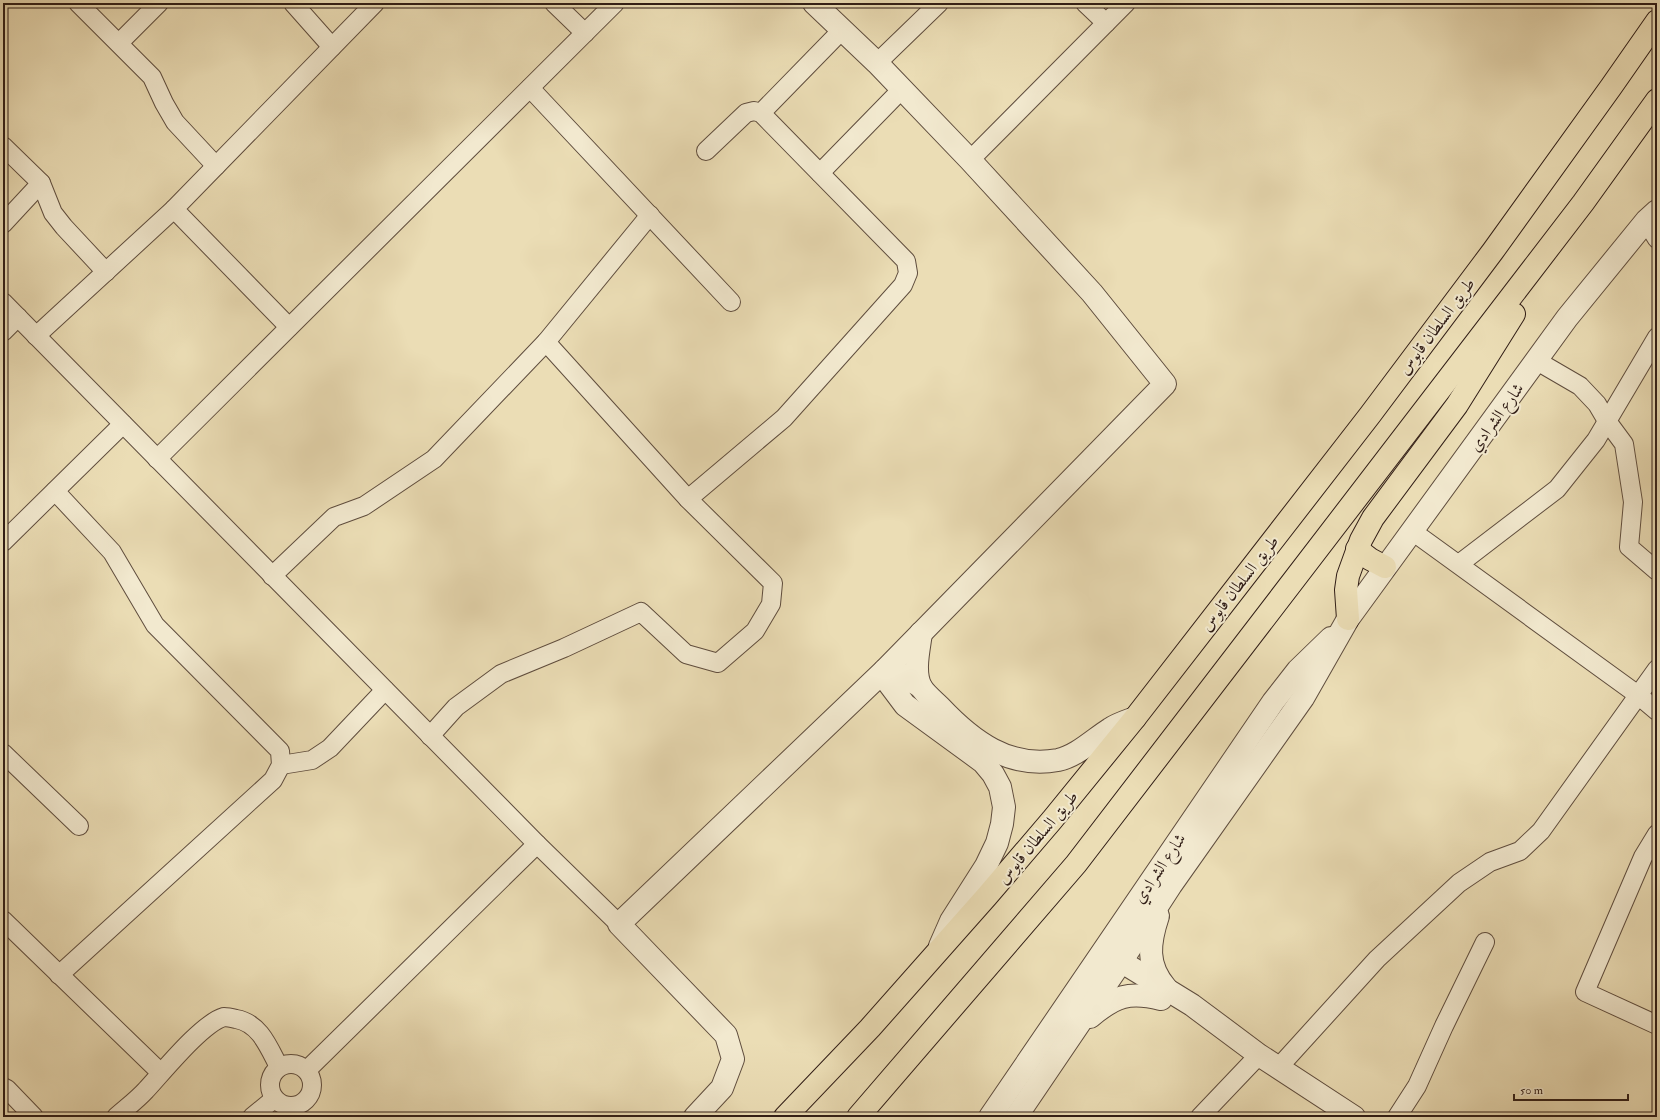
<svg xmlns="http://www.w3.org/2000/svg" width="1660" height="1120" viewBox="0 0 1660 1120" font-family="'IM FELL Double Pica',Amiri,serif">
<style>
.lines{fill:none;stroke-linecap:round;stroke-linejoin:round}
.minor-casing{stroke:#5f4d3e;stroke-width:20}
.tertiary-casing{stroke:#5f4d3e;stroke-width:24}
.trunk-casing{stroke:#301d16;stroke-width:24}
.minor{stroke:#f2e9cf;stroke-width:18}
.tertiary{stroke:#f2e9cf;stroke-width:22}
.trunk{stroke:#ebddb5;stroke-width:22}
.labels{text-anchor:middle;stroke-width:4;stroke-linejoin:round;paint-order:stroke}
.street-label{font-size:17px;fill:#301d16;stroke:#f2e9cf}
</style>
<rect width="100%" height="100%" fill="#ebddb5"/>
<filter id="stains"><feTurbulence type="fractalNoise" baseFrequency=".005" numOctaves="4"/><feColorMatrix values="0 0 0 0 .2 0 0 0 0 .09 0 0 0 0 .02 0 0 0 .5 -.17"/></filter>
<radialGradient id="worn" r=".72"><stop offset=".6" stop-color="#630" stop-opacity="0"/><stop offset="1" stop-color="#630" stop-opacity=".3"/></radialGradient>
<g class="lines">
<!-- minor casing -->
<g class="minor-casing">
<g id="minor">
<path d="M78,3L152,77L164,103L175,122L216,166"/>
<path d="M293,3L332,47"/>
<path d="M554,3L585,33"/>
<path d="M1085,3L1106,23"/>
<path d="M119,43L159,3"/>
<path d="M877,63L939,3"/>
<path d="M530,88L731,302"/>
<path d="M761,113L842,30"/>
<path d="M3,146L41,183L53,213L64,227L106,272"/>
<path d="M970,160L1126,3"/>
<path d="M820,173L902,89"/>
<path d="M1646,221L1657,239"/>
<path d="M3,224L41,183"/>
<path d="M3,302L537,844L619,924"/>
<path d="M289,327L174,209L375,3"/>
<path d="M3,332L18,317"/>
<path d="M36,336L174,209"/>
<path d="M1537,361L1580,386L1597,404L1607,421L1624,444L1633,502L1629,547L1657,571"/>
<path d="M157,459L615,3"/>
<path d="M55,491L112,552L155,625L280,751L281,765L273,780L59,975"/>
<path d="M688,499L784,418L903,285L908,273L906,261L761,113L754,111L746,113L706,151"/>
<path d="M1412,531L1638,695L1657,711"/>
<path d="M3,542L123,424"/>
<path d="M1459,564L1557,489L1596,440L1657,337"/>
<path d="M272,576L334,517L364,506L434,459L546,342L650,215"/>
<path d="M430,736L456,707L501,674L564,648L641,612L686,654L718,663L755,631L771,604L773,583L688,499L546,342"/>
<path d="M3,753L79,826"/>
<path d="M281,765L312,760L330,748L385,690"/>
<path d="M1657,834L1643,857L1585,992L1657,1025"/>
<path d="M3,920L160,1072"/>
<circle cx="291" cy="1085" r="21"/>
<path d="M1278,1068L1377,959L1459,883L1490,862L1520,851L1541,831L1657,669"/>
<path d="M307,1070L537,844"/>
<path d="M3,1087L7,1089L34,1117"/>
<path d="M116,1117C126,1108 137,1100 146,1090C162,1073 202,1023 224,1017C227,1017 232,1018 236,1019C260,1023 269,1048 279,1067"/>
<path d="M252,1117L274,1099"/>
<path d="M1200,1117L1259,1055"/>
<path d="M1397,1117L1417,1086L1444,1026L1485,942"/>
</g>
</g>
<!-- tertiary casing -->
<g class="tertiary-casing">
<g id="tertiary">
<path d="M921,633C919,649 913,672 921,687C925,694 934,701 940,707C972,741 1009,769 1058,760C1077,756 1094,739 1110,729C1117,724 1127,721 1135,718"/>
<path d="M921,687L896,671L885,670L887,681L905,705L983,762L993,774L1000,787L1004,807L1002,824L997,843L986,866L951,921L940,946"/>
<path d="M1158,916C1149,943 1146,965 1166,988"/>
<path d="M1109,954L1192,1005L1259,1055L1354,1117"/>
<path d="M1090,1017C1115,996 1129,991 1161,999"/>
<path d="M695,1117L722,1088L733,1059L726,1035L619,924L885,670L1165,384L1092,293L970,160L877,63L814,3"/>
<path d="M990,1117L1273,702L1298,670L1331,638"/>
<path d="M1016,1117L1121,962L1171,885L1303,698L1348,619L1567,318L1646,221L1657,211"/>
</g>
</g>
<!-- trunk casing -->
<g class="trunk-casing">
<g id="trunk">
<path d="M1357,549L1370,559L1385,567"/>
<path d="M1348,619L1346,590L1348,576L1361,540L1373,518L1457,405L1514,314"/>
<path d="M785,1117L870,1028L987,896L1052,820L1135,718L1370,415L1493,251L1611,87L1657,21"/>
<path d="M858,1117L1076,864L1583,203L1657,100"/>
</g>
</g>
<!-- minor -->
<use href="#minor" class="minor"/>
<!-- tertiary -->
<use href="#tertiary" class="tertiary"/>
<!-- trunk -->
<use href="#trunk" class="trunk"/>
</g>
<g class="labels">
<!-- street labels -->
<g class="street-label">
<text transform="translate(1436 326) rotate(-53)" y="6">طريق السلطان قابوس</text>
<text transform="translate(1496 417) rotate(-54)" y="6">شارع الشرادي</text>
<text transform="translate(1239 583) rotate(-52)" y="6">طريق السلطان قابوس</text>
<text transform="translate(1037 837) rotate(-50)" y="6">طريق السلطان قابوس</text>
<text transform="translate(1159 868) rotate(-56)" y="6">شارع الشرادي</text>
</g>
</g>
<!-- margin -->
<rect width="1660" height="1120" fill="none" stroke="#ebddb5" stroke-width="16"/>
<rect x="4" y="4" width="1652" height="1112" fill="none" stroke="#301d16" stroke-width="2"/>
<rect x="8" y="8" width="1644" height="1104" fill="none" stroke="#301d16"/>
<!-- scale -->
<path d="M1514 1094v6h114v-6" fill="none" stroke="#301d16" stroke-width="2"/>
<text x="1520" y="1094" font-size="12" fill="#301d16" stroke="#f2e9cf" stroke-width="3" paint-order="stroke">50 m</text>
<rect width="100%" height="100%" filter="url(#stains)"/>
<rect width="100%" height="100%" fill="url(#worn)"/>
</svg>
